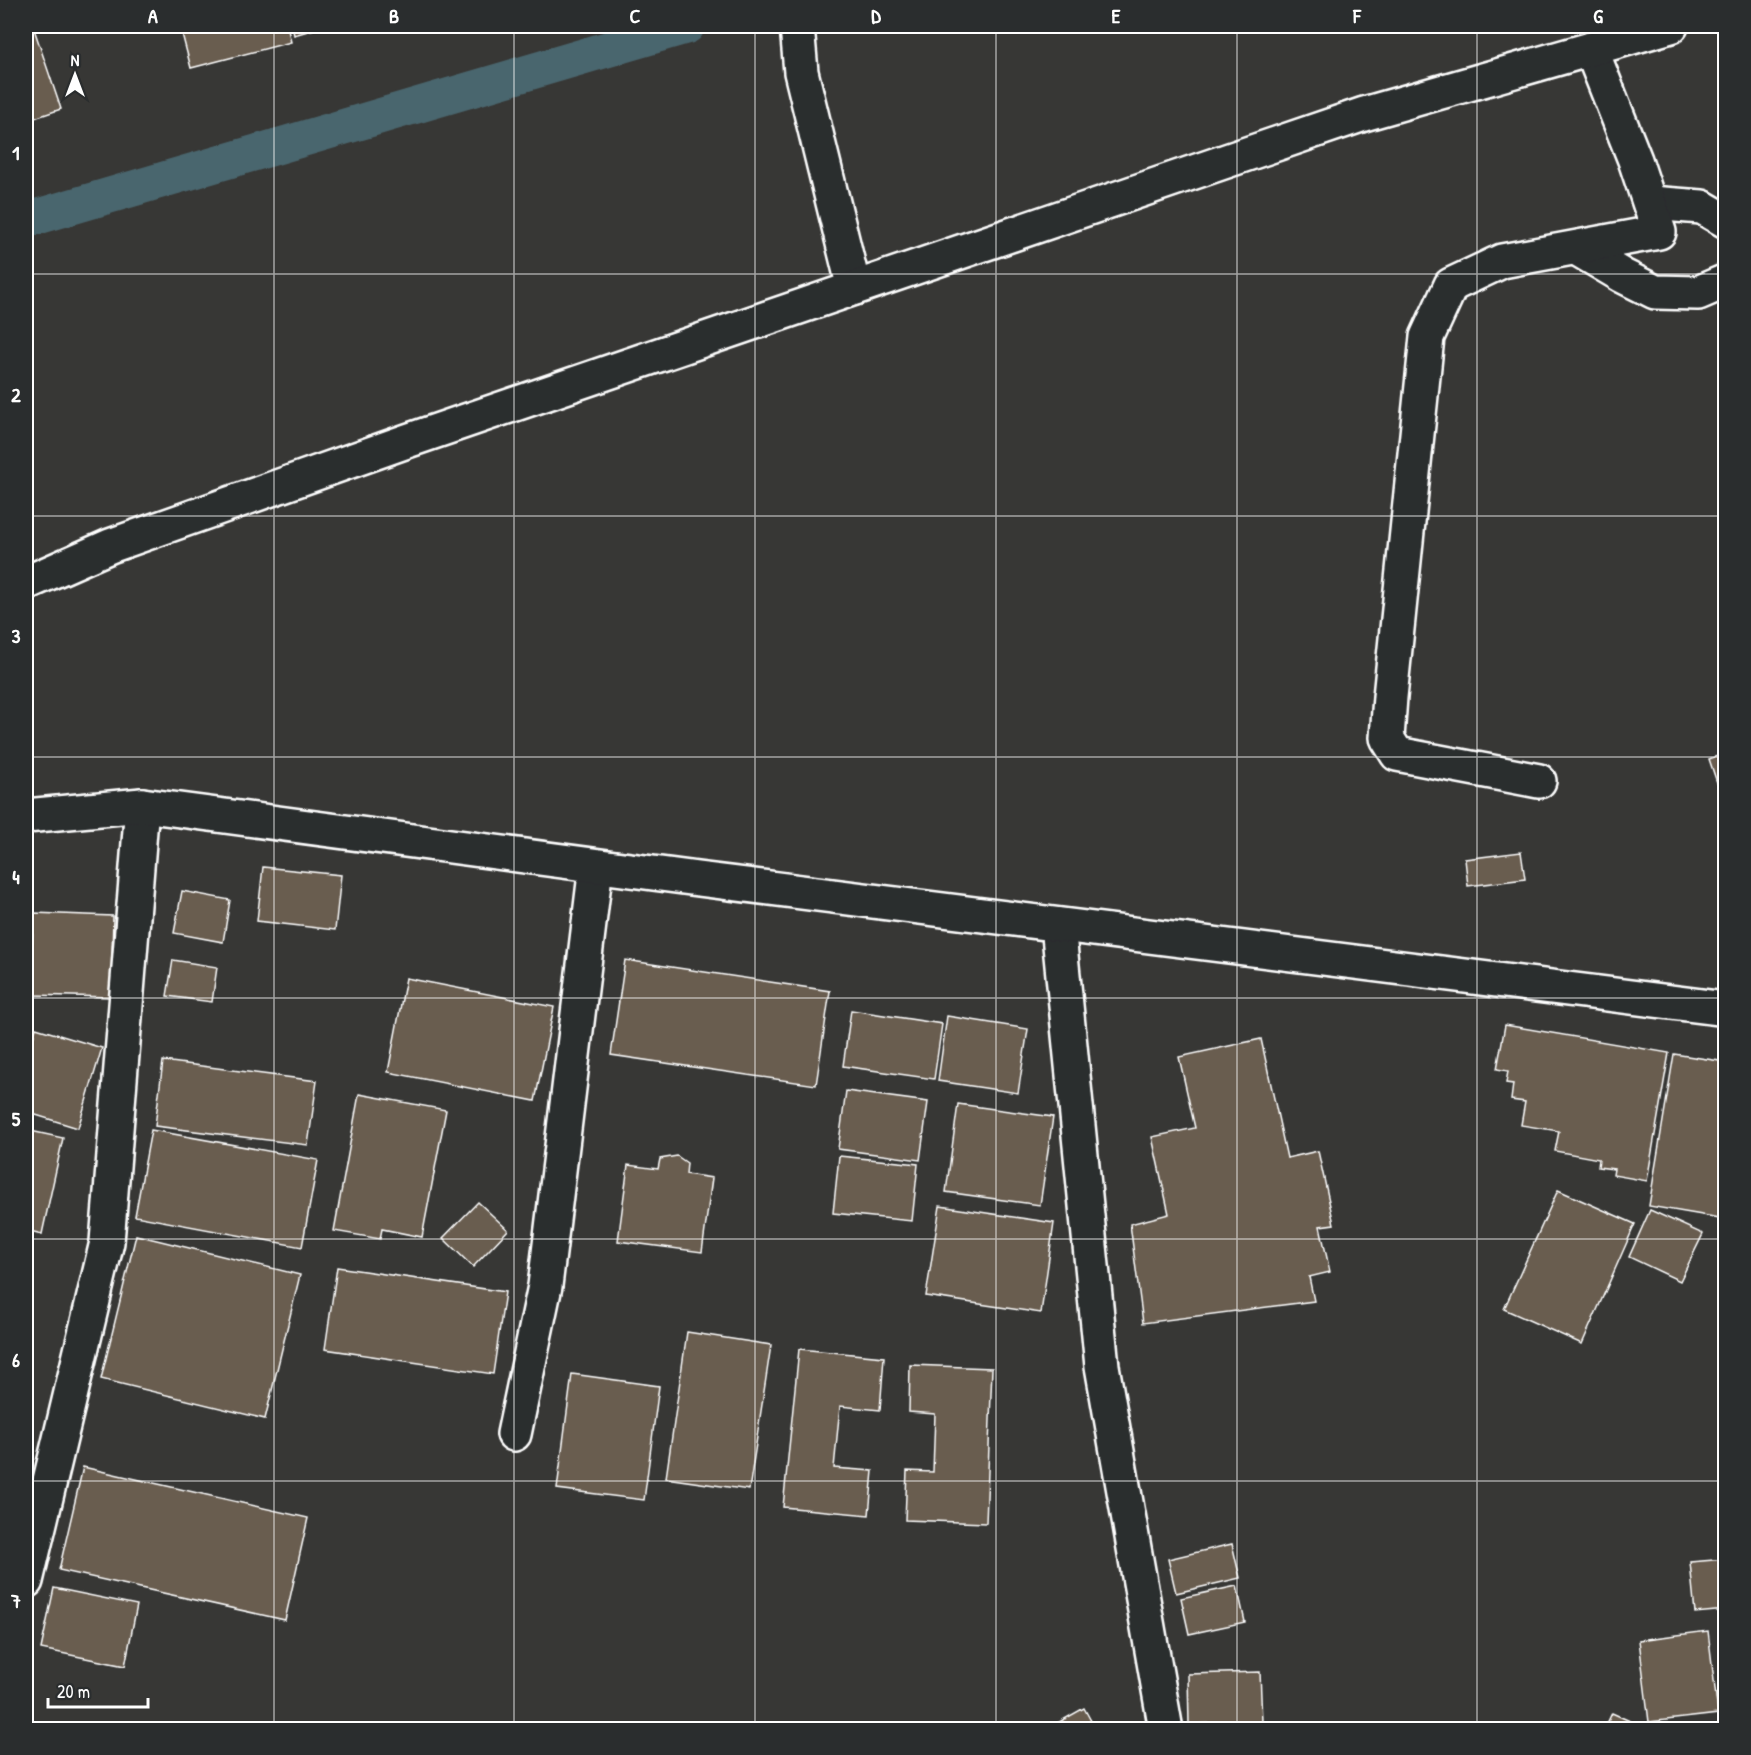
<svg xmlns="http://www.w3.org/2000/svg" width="1751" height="1755" viewBox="0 0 1751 1755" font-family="'Patrick Hand',sans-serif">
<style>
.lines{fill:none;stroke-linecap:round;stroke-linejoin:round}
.canal{stroke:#4a666e;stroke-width:36}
.building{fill:#695d50;stroke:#fff;stroke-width:1.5}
.minor-casing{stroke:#fff;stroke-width:38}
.major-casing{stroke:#fff;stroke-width:38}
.highway-casing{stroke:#fff;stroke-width:38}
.minor{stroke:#2a2d2e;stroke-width:33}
.major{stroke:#2a2d2e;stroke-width:33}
.highway{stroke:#2a2d2e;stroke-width:33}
.grid{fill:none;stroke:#fff;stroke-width:1.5;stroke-opacity:0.55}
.neatline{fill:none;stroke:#fff;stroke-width:2}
.grid-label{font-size:20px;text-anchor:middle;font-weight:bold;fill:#fff}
</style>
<rect width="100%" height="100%" fill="#373735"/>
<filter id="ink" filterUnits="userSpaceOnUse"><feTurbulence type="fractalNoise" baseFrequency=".0167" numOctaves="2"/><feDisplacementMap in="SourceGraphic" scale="12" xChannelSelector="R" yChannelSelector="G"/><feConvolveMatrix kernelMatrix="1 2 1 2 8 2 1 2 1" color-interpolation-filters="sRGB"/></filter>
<g filter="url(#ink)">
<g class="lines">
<!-- canal -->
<path class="canal" d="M26,220L687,26"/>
</g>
<!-- building -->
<g class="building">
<path d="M26,26H33L61,109L26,121Z"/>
<path d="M180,26H287L291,42L191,68Z"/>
<path d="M292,26H325L294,35Z"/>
<path d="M1726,653V681L1719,655Z"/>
<path d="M1726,753V796L1722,797L1709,759Z"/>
<path d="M1521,852L1525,879L1468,886L1465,859Z"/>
<path d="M263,867L341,875L335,930L257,921Z"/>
<path d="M182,891L230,900L223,942L174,933Z"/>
<path d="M33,913L113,916L111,997L31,995Z"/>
<path d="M173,960L217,967L212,1002L167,996Z"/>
<path d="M625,960L830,991L816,1085L611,1055Z"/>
<path d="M406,978L554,1007L535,1101L388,1072Z"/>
<path d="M851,1010L942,1024L934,1079L843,1066Z"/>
<path d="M947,1016L1028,1029L1018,1093L938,1081Z"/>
<path d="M1505,1025L1669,1053L1647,1181L1613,1175L1614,1169L1598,1167L1599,1159L1555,1151L1559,1131L1521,1125L1525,1102L1511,1100L1513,1084L1506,1083L1508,1071L1497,1069Z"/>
<path d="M36,1028L102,1048L78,1128L26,1112V1062Z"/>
<path d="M1261,1039L1287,1158L1318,1151L1334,1224L1320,1226L1330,1272L1309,1277L1314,1301L1143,1323L1130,1224L1169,1214L1152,1137L1195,1128L1179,1057Z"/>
<path d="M1674,1054L1726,1062V1219L1649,1206Z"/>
<path d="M163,1061L317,1081L308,1145L155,1126Z"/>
<path d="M846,1091L928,1102L920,1160L838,1149Z"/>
<path d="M359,1094L446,1110L422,1237L382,1229L380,1239L334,1231Z"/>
<path d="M958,1104L1053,1117L1040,1205L946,1192Z"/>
<path d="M26,1130L63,1138L42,1234L26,1230Z"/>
<path d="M151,1130L318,1160L302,1247L135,1216Z"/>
<path d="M677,1156L687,1163L686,1174L712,1178L702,1252L618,1241L628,1165L658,1169L660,1159Z"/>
<path d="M839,1156L918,1164L912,1221L833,1213Z"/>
<path d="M1558,1190L1635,1224L1582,1344L1504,1309Z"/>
<path d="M478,1202L508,1230L473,1267L443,1238Z"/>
<path d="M940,1206L1054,1223L1041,1313L926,1296Z"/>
<path d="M1650,1210L1703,1234L1680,1281L1629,1257Z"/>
<path d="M136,1235L300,1275L265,1419L101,1379Z"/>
<path d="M337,1267L505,1292L493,1374L325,1349Z"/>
<path d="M687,1332L771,1345L749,1490L666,1478Z"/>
<path d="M799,1349L884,1357L880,1410L840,1406L834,1468L873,1471L869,1515L783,1507Z"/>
<path d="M910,1365L992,1368L986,1523L905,1520L907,1471L933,1472L935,1414L909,1412Z"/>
<path d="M572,1374L659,1386L644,1500L557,1489Z"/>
<path d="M83,1467L308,1518L285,1620L59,1570Z"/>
<path d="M1232,1544L1240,1578L1176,1593L1168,1559Z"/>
<path d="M1726,1559V1610L1695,1613L1690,1562Z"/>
<path d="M1237,1586L1245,1622L1189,1634L1181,1598Z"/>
<path d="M54,1588L137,1605L125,1666L41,1649Z"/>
<path d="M1708,1631L1718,1714L1649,1722L1639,1640Z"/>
<path d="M1260,1672L1262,1722L1189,1724L1188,1674Z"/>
<path d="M1084,1708L1096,1730H1045Z"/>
<path d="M1612,1713L1650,1730H1604Z"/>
<path d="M1289,1724V1730H1204Z"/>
</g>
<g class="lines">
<!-- minor casing -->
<g class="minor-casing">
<g id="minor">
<path d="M797,26L801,72L854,288"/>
<path d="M1650,203L1702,207L1726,221"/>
<path d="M1576,248L1623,276L1655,292L1698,293L1726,281"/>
<path d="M1539,781L1397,754L1387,738L1390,697L1427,337L1451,285L1502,261L1659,232L1635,160L1591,49"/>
<path d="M1058,925L1102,1366L1166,1730"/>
<path d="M514,1434L545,1286L596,866"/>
<path d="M26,1581L107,1242L142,805"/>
</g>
</g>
<!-- major casing -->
<g class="major-casing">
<path id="major" d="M26,816L142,805L698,879L1726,1009"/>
</g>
<!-- highway casing -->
<g class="highway-casing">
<path id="highway" d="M26,583L110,546L407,441L1364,114L1671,26"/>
</g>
<!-- minor -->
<use href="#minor" class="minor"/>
<!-- major -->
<use href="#major" class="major"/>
<!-- highway -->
<use href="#highway" class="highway"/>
</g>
</g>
<!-- grid -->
<path class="grid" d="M274,26V1730M514,26V1730M755,26V1730M996,26V1730M1237,26V1730M1477,26V1730M26,274H1726M26,516H1726M26,757H1726M26,998H1726M26,1239H1726M26,1481H1726"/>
<!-- margin -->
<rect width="1751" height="1755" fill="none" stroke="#2a2d2e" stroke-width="66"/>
<!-- north arrow -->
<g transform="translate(75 75)" stroke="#2a2d2e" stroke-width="4.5" paint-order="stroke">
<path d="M0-4.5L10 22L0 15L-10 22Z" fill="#ffffff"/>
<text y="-9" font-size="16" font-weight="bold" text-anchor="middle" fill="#ffffff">N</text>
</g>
<!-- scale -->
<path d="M48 1698v9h100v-9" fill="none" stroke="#ffffff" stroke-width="3"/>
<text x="57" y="1698" font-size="18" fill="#ffffff" stroke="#2a2d2e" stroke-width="4.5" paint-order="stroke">20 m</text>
<rect x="33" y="33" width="1685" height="1689" class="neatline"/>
<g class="grid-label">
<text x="153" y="23">A</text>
<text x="394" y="23">B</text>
<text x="635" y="23">C</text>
<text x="876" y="23">D</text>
<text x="1116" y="23">E</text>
<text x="1357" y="23">F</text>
<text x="1598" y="23">G</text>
<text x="16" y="160">1</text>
<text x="16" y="402">2</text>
<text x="16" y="643">3</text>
<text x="16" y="884">4</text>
<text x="16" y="1126">5</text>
<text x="16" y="1367">6</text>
<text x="16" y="1608">7</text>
</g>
</svg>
